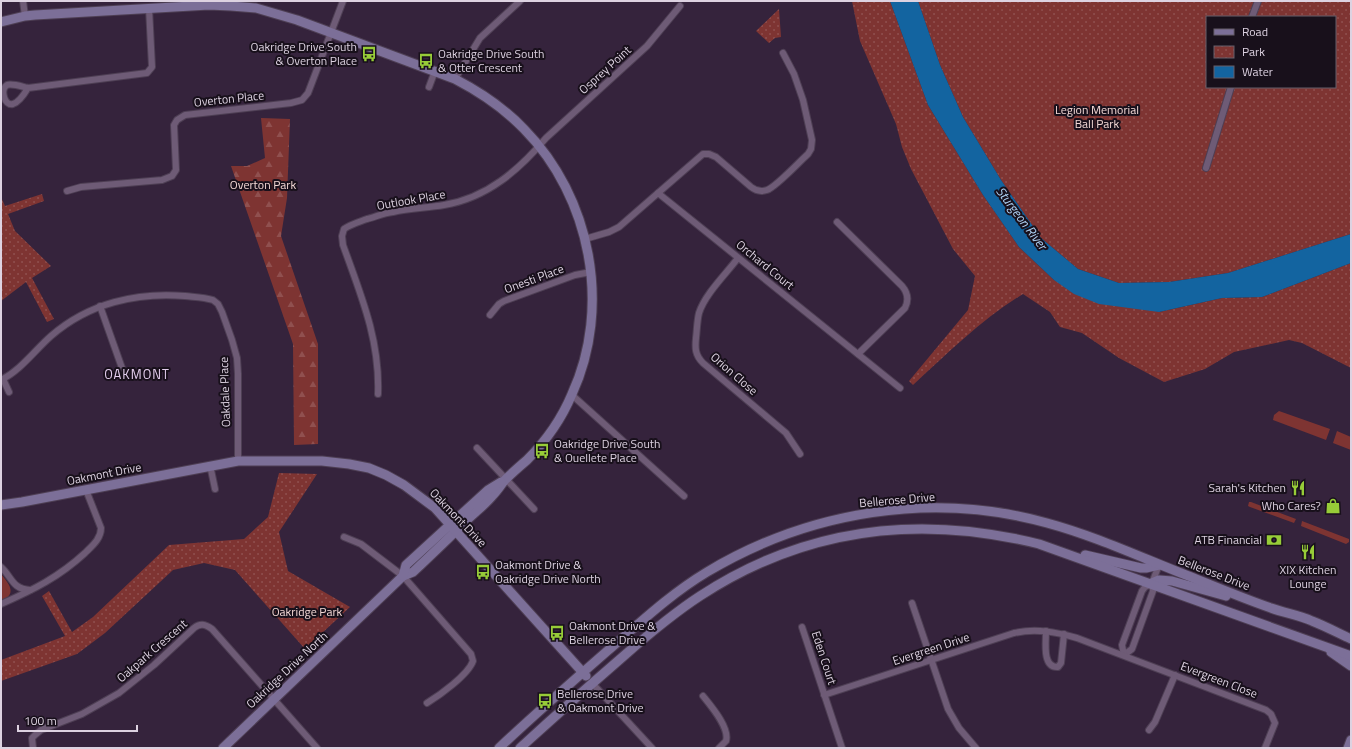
<svg xmlns="http://www.w3.org/2000/svg" width="1352" height="749" viewBox="0 0 1352 749" font-family="'Titillium Web',sans-serif">
<style>
.grass{fill:#7e3432}
.forest{fill:url(#forest-firs)}
.park{fill:url(#park-dots);fill-rule:evenodd}
.water{fill:#1364a0}
.lines{fill:none;stroke-linecap:round;stroke-linejoin:round}
.street-casing{stroke:#4e3f54;stroke-width:8}
.secondary-casing{stroke:#4e3f54;stroke-width:11}
.street{stroke:#6e5b76;stroke-width:6}
.secondary{stroke:#7c6f98;stroke-width:9}
.labels{text-anchor:middle;stroke-width:4;stroke-linejoin:round;paint-order:stroke}
.poi-label{font-size:12px;fill:#ddd2e1;stroke:#18101b;text-anchor:start}
.street-label{font-size:12px;fill:#ddd2e1;stroke:#18101b}
.park-label{font-size:12px;fill:#f3d8d5;stroke:#18101b}
.water-label{font-size:13px;font-style:italic;fill:#aed1f3;stroke:#18101b}
.neighbourhood-label{font-size:13px;letter-spacing:1px;fill:#e4ceee;stroke:#18101b}
</style>
<defs>
<pattern id="forest-firs" width="22" height="20" patternUnits="userSpaceOnUse"><rect width="22" height="20" fill="#7e3432"/><path d="M5 1l3.5 6h-7zM16 11l3.5 6h-7z" fill="#90504f"/></pattern>
<pattern id="park-dots" width="8" height="8" patternUnits="userSpaceOnUse"><rect width="8" height="8" fill="#7e3432"/><path d="M2 2h.1M6 6h.1" fill="none" stroke="#90504f" stroke-width="1.8" stroke-linecap="round"/></pattern>
</defs>
<rect width="100%" height="100%" fill="#35233c"/>
<!-- grass -->
<g class="grass">
<path d="M1279,411L1330,429L1326,440L1273,420L1274,415Z"/>
<path d="M1337,431L1351,437V450L1333,443Z"/>
<path d="M1249,502H1251L1296,519L1294,523L1250,507L1248,506Z"/>
<path d="M1302,521L1349,539V542L1346,544L1301,526Z"/>
<path d="M1,574C9,584 18,594 1,601Z"/>
</g>
<!-- forest -->
<path class="forest" d="M261,118L290,119L287,198L281,236L318,344V444L294,445L293,344L231,166H247L265,158Z"/>
<!-- park -->
<g class="park">
<path d="M852,1H890L928,105L983,195L1019,247L1054,280L1159,312L1222,298L1262,297L1351,263V368L1302,343L1289,340L1234,352L1205,369L1164,382L1119,358L1082,333L1060,327L1050,312L1023,294C982,319 948,353 913,385L909,381L968,310L975,276L953,249L911,169L902,147L896,124L860,41Z"/>
<path d="M918,1H1351V234L1228,273L1169,282L1119,283L1078,269L1041,238L1001,180L963,117L940,65ZM1207,17H1335V87H1207Z"/>
<path d="M779,9L781,37L775,38L769,43L756,31Z"/>
<path d="M42,194L44,201L8,214L15,231L51,266L32,278L54,319L47,322L26,282L1,301V197L5,206Z"/>
<path d="M279,473L317,474L279,532L288,571L350,607L305,649L235,570L204,563L173,570L105,633L77,654L1,681V660L65,636L42,596L49,591L72,632L93,617L169,545L244,539L268,517Z"/>
</g>
<!-- water -->
<path class="water" d="M890,1H918L940,65L963,117L1001,180L1041,238L1078,269L1119,283L1169,282L1228,273L1351,234V263L1262,297L1222,298L1159,312L1099,304L1074,294L1054,280L1019,247L983,195L928,105Z"/>
<g class="lines">
<!-- street casing -->
<g class="street-casing">
<g id="street">
<path d="M23,1L25,16"/>
<path d="M1252,17L1258,1"/>
<path d="M455,79L480,38L520,1"/>
<path d="M429,87L435,71"/>
<path d="M28,88C25,93 19,102 13,104C4,106 0,89 7,85C12,83 23,87 28,88L147,73L152,67L149,8"/>
<path d="M1206,168L1231,87"/>
<path d="M67,191L81,187L162,180L172,176L176,170L174,125L177,120L185,115L291,103L302,100L308,93L343,1"/>
<path d="M658,193L703,154H709L716,157L751,187C756,191 761,192 767,190C776,187 799,162 808,154L811,149L812,140L803,100L794,74L783,53"/>
<path d="M837,222L902,286C908,293 909,300 905,308L858,354"/>
<path d="M585,239L609,232L619,227L658,193L900,388"/>
<path d="M738,258C726,274 705,294 699,313C697,321 697,330 696,338C695,348 695,355 703,363L786,433L800,454"/>
<path d="M100,306L122,368"/>
<path d="M490,315L499,304L504,301L575,275L591,272"/>
<path d="M3,379L9,392"/>
<path d="M1,380C21,370 35,350 51,336C89,303 137,292 185,296C194,297 204,297 213,300L218,304L222,312L232,340L237,358L238,374V461"/>
<path d="M378,394C380,340 361,295 343,245L342,236L344,229C351,224 359,222 367,219C375,217 384,213 393,212C410,208 427,208 444,205C487,198 519,170 546,138L647,46L680,6"/>
<path d="M572,395L684,496"/>
<path d="M477,448L534,509"/>
<path d="M210,465L215,489"/>
<path d="M344,537L361,544L403,576L471,654L473,661C468,675 440,695 427,703"/>
<path d="M1,567C12,577 12,589 30,590"/>
<path d="M912,603L948,709L959,728L976,748"/>
<path d="M1,604C33,590 59,577 85,553C92,546 101,539 101,528L86,490"/>
<path d="M802,627L842,748"/>
<path d="M1046,631C1046,642 1042,668 1058,667L1061,663L1064,634"/>
<path d="M1124,655L1132,649L1153,591L1152,583L1159,565"/>
<path d="M1124,655L1122,645L1142,591L1145,587L1151,584"/>
<path d="M592,683L652,748"/>
<path d="M824,695L1014,633C1036,628 1056,632 1077,638L1266,710L1271,714L1275,723L1265,748"/>
<path d="M703,696C711,706 730,728 726,741L719,748"/>
<path d="M1149,730L1155,722L1175,675"/>
<path d="M33,748L32,738L35,735L41,730L82,714L119,693L154,665L194,628C200,623 205,624 212,629L317,748"/>
</g>
</g>
<!-- secondary casing -->
<g class="secondary-casing">
<g id="secondary">
<path d="M1,22L25,16L35,15L209,5L231,6L256,8L297,20L455,79C480,92 504,108 524,129C591,197 612,307 572,394C562,418 545,442 527,460C520,466 513,472 507,478C502,483 498,490 493,495C485,505 475,512 466,521C449,538 431,555 413,572L403,576L223,748"/>
<path d="M1,505L22,502L238,461H322L349,464L369,468L386,475L404,485L435,508L586,676"/>
<path d="M1085,555L1141,568H1146L1159,565"/>
<path d="M403,576L406,565L488,490L501,482"/>
<path d="M1152,583L1159,580L1172,581L1226,596"/>
<path d="M1331,652L1351,666"/>
<path d="M499,748C536,713 574,680 613,646C643,620 672,593 707,572C809,511 932,491 1047,523C1095,536 1140,557 1186,575C1214,586 1242,598 1271,608C1284,613 1299,615 1312,621C1325,626 1338,633 1351,639"/>
<path d="M520,748C555,716 590,685 626,654C650,633 674,613 700,596C804,528 919,514 1039,544L1351,656"/>
<path d="M1348,748L1351,740"/>
</g>
</g>
<!-- street -->
<use href="#street" class="street"/>
<!-- secondary -->
<use href="#secondary" class="secondary"/>
</g>
<!-- icons -->
<defs>
<g id="bus-bare" transform="scale(1.2)"><path d="M-5-6H5V4H4V6H2V4H-2V6H-4V4H-5ZM-3.5-4V0h7V-4ZM-3.5 1.2v1.5H-2V1.2ZM2 1.2v1.5H3.5V1.2Z" fill="#97cc38" stroke="#18101b" stroke-width="2.5" paint-order="stroke"/></g>
<g id="restaurant-bare" transform="scale(1.2)"><path d="M-5-6h1v4h1v-4h1v4h1v-4h1v5L-1.5 .5V6h-2V.5L-5-1ZM5-6V6H3V1.5H1.5Q1.5-4 5-6Z" fill="#97cc38" stroke="#18101b" stroke-width="2.5" paint-order="stroke"/></g>
<g id="shop-bare" transform="scale(1.2)"><path d="M-5-2.5h2.3a2.7 3.5 0 0 1 5.4 0H5L5.5 6h-11ZM-1.5-2.5h3a1.5 2.3 0 0 0-3 0Z" fill="#97cc38" stroke="#18101b" stroke-width="2.5" paint-order="stroke"/></g>
<g id="bank-bare" transform="scale(1.2)"><path d="M-6-4H6V4H-6ZM0-2.3a2.3 2.3 0 1 0 0 4.6a2.3 2.3 0 1 0 0-4.6Z" fill="#97cc38" stroke="#18101b" stroke-width="2.5" paint-order="stroke"/></g>
</defs>
<g fill-rule="evenodd">
<use href="#bus-bare" x="369" y="54"/>
<use href="#bus-bare" x="426" y="61"/>
<use href="#bus-bare" x="542" y="451"/>
<use href="#restaurant-bare" x="1298" y="488"/>
<use href="#shop-bare" x="1333" y="506"/>
<use href="#bank-bare" x="1274" y="540"/>
<use href="#restaurant-bare" x="1308" y="552"/>
<use href="#bus-bare" x="483" y="572"/>
<use href="#bus-bare" x="557" y="633"/>
<use href="#bus-bare" x="545" y="701"/>
</g>
<g class="labels">
<!-- poi labels -->
<g class="poi-label">
<text x="357" y="51" text-anchor="end">Oakridge Drive South<tspan x="357" dy="14">&amp; Overton Place</tspan></text>
<text x="438" y="58">Oakridge Drive South<tspan x="438" dy="14">&amp; Otter Crescent</tspan></text>
<text x="554" y="448">Oakridge Drive South<tspan x="554" dy="14">&amp; Ouellete Place</tspan></text>
<text x="1286" y="492" text-anchor="end">Sarah's Kitchen</text>
<text x="1321" y="510" text-anchor="end">Who Cares?</text>
<text x="1262" y="544" text-anchor="end">ATB Financial</text>
<text x="495" y="569">Oakmont Drive &amp;<tspan x="495" dy="14">Oakridge Drive North</tspan></text>
<text x="1308" y="574" text-anchor="middle">XIX Kitchen<tspan x="1308" dy="14">Lounge</tspan></text>
<text x="569" y="630">Oakmont Drive &amp;<tspan x="569" dy="14">Bellerose Drive</tspan></text>
<text x="557" y="698">Bellerose Drive<tspan x="557" dy="14">&amp; Oakmont Drive</tspan></text>
</g>
<!-- street labels -->
<g class="street-label">
<text transform="translate(605 70) rotate(-42)" y="4">Osprey Point</text>
<text transform="translate(229 99) rotate(-6)" y="4">Overton Place</text>
<text transform="translate(411 200) rotate(-10)" y="4">Outlook Place</text>
<text transform="translate(765 265) rotate(39)" y="4">Orchard Court</text>
<text transform="translate(534 279) rotate(-20)" y="4">Onesti Place</text>
<text transform="translate(734 374) rotate(41)" y="4">Orion Close</text>
<text transform="translate(225 392) rotate(-92)" y="4">Oakdale Place</text>
<text transform="translate(104 474) rotate(-11)" y="4">Oakmont Drive</text>
<text transform="translate(897 500) rotate(-5)" y="4">Bellerose Drive</text>
<text transform="translate(458 518) rotate(46)" y="4">Oakmont Drive</text>
<text transform="translate(1214 573) rotate(21)" y="4">Bellerose Drive</text>
<text transform="translate(931 649) rotate(-18)" y="4">Evergreen Drive</text>
<text transform="translate(152 651) rotate(-41)" y="4">Oakpark Crescent</text>
<text transform="translate(824 658) rotate(72)" y="4">Eden Court</text>
<text transform="translate(287 670) rotate(-43)" y="4">Oakridge Drive North</text>
<text transform="translate(1219 680) rotate(21)" y="4">Evergreen Close</text>
</g>
<!-- park labels -->
<g class="park-label">
<text x="1097" y="114">Legion Memorial<tspan x="1097" dy="14">Ball Park</tspan></text>
<text x="263" y="189">Overton Park</text>
<text x="307" y="616">Oakridge Park</text>
</g>
<!-- water labels -->
<g class="water-label">
<text transform="translate(1022 218) rotate(53)" y="5">Sturgeon River</text>
</g>
<!-- neighbourhood labels -->
<g class="neighbourhood-label">
<text x="137" y="379">OAKMONT</text>
</g>
</g>
<!-- border -->
<rect width="1352" height="749" fill="none" stroke="#ddd2e1" stroke-width="4"/>
<!-- legend -->
<rect x="1206" y="16" width="130" height="72" fill="#18101b" stroke="#675e6a"/>
<rect x="1214" y="29" width="20" height="6" fill="#7c6f98" stroke="#675e6a"/>
<text x="1242" y="36" font-size="12" fill="#ddd2e1">Road</text>
<rect x="1214" y="46" width="20" height="12" fill="url(#park-dots)" stroke="#675e6a"/>
<text x="1242" y="56" font-size="12" fill="#ddd2e1">Park</text>
<rect x="1214" y="66" width="20" height="12" fill="#1364a0" stroke="#675e6a"/>
<text x="1242" y="76" font-size="12" fill="#ddd2e1">Water</text>
<!-- scale -->
<path d="M18 725v6h119v-6" fill="none" stroke="#ddd2e1" stroke-width="2"/>
<text x="24" y="725" font-size="12" fill="#ddd2e1" stroke="#18101b" stroke-width="3" paint-order="stroke">100 m</text>
</svg>
